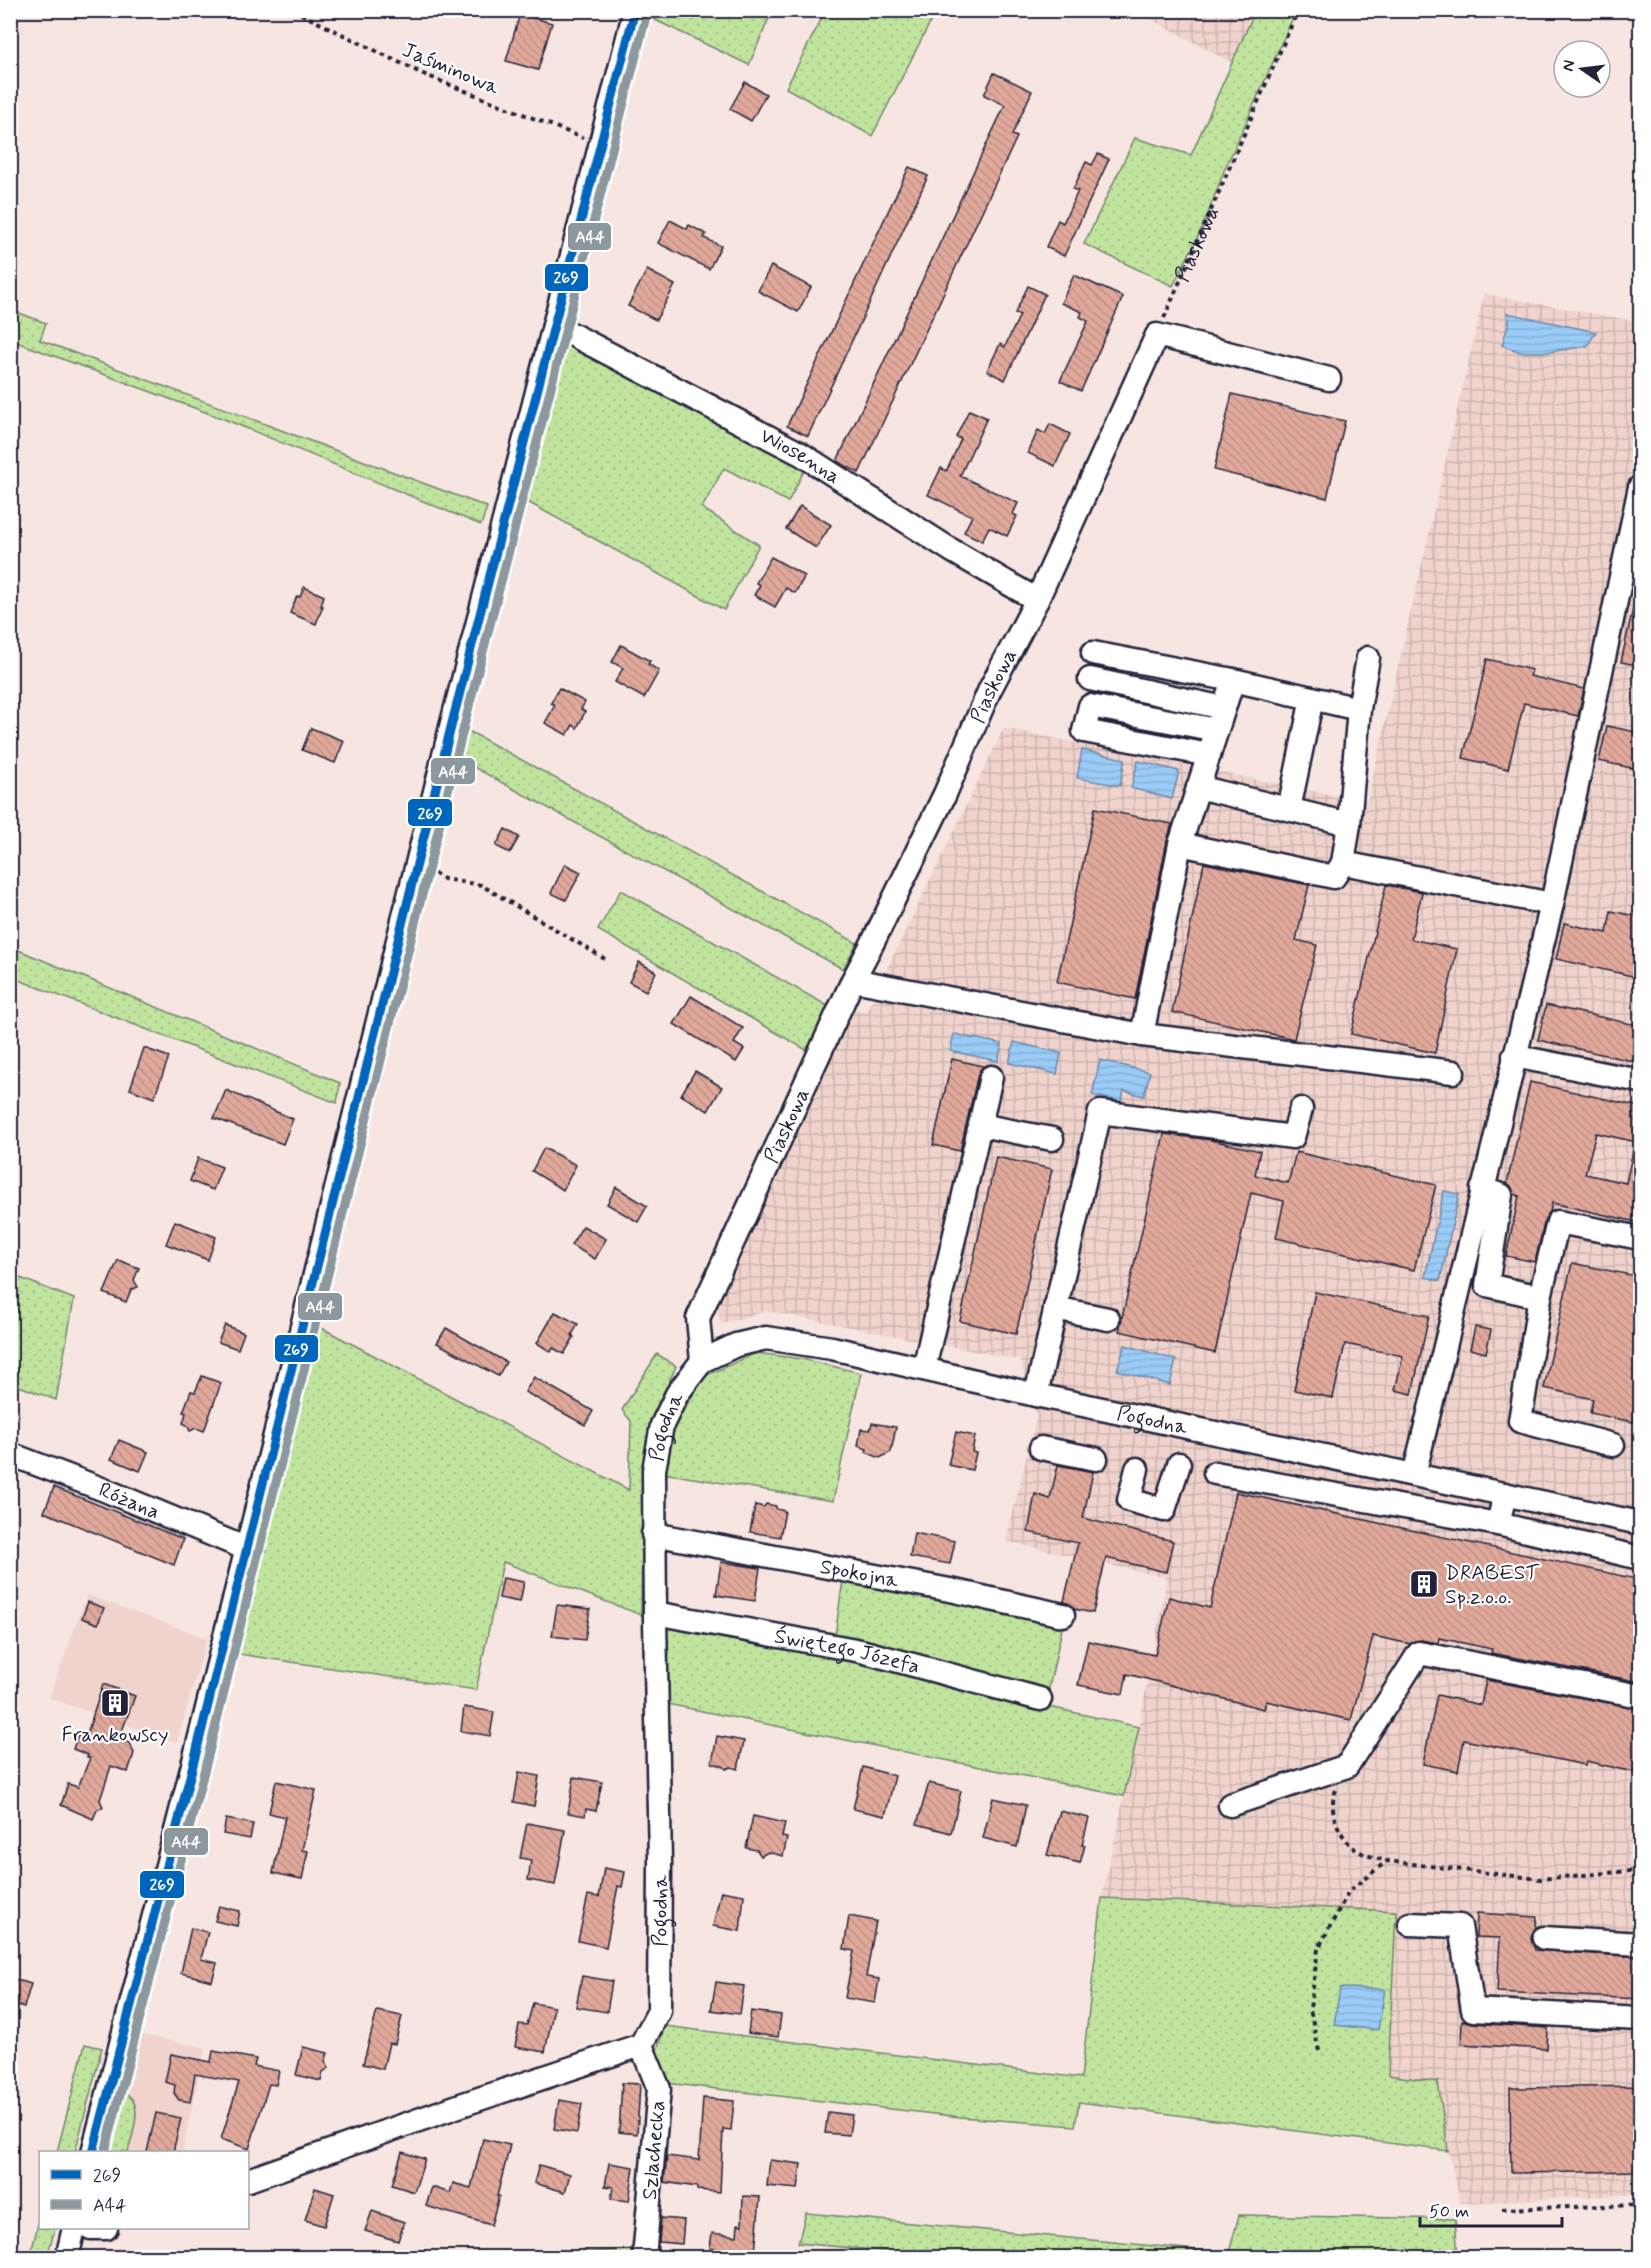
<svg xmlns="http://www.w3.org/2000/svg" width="1651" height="2268" viewBox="0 0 1651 2268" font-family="Mynerve,sans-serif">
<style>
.built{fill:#f0d3cc}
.industrial{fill:url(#industrial-grid)}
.grass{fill:url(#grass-dots);stroke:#71836c;stroke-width:1.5}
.water{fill:url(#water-rules);stroke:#6a88ac;stroke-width:1.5}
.building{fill:url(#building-back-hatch);stroke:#22223b;stroke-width:1.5}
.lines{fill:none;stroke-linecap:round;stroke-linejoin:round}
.minor-casing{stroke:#22223b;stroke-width:27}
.path{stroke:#22223b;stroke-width:4;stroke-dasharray:4.5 4.5;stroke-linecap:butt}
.minor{stroke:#fff;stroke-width:22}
.bus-1-casing{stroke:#fff;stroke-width:14}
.bus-2-casing{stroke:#fff;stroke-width:14}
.bus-1{stroke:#0065bd;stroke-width:9}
.bus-2{stroke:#8c989d;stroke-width:9}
.labels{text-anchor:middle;stroke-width:4.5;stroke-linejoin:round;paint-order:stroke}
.street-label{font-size:21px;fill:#22223b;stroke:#fff}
.poi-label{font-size:21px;fill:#22223b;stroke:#fff;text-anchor:start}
.line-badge{stroke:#fff;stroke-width:2}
.badge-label{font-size:16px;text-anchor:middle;font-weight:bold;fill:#fff}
</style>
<defs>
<pattern id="industrial-grid" width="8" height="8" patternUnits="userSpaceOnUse" patternTransform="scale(1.5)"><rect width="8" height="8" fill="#f0d3cc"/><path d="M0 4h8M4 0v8" fill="none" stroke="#ceb5b0"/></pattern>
<pattern id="grass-dots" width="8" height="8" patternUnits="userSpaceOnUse" patternTransform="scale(1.5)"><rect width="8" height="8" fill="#c0e49e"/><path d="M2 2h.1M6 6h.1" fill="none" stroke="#a5c389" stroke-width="1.8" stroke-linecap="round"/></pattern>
<pattern id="water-rules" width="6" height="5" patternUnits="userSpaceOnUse" patternTransform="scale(1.5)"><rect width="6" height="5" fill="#9accf7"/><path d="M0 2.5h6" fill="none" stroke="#84afd5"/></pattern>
<pattern id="building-back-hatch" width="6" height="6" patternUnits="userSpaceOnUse" patternTransform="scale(1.5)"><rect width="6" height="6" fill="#e1a99b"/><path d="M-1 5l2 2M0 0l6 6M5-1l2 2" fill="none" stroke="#c19186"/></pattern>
</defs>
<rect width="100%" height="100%" fill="#f6e5e1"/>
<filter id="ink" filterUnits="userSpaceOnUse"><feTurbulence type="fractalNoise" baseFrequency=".0167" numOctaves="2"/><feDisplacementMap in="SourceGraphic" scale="12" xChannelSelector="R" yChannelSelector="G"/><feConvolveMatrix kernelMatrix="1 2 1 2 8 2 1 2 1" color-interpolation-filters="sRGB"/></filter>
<g filter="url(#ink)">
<!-- built -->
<g class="built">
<path d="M87,1595L207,1638L177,1742L49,1698Z"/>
<path d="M133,2033L205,2048L182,2152H113L131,2077L124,2074Z"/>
</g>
<!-- industrial -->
<g class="industrial">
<path d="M1136,11L1255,10V11L1232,63Z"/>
<path d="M1484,294L1640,322V2194L1461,2203L1448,2151L1388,2076L1396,1911L1102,1898L1139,1727L1167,1578L1006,1541L1037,1415L1020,1360L767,1311L721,1324L717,1307L852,1009L866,1012L1004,728L1367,802Z"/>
</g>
<!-- grass -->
<g class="grass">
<path d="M651,10H772V11L749,65L649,17Z"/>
<path d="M826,10L936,11L872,136L786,88Z"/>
<path d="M1255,11H1296L1224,171L1203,227L1173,286L1084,244L1135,138L1191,155Z"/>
<path d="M11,310L46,323L40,340L487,507L481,525L224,419L11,340Z"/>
<path d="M567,343L805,469L788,502L724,468L702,508L759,545L724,610L524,500L554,378Z"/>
<path d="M465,729L857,943L843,969L457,758Z"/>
<path d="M621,890L828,1006L808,1051L598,930Z"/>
<path d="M11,947L340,1083L337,1103L11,977Z"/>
<path d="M10,1274L74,1299L56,1400L11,1383Z"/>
<path d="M318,1326L629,1490L631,1421L622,1410L657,1354L676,1366L652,1421L643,1466L641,1615L503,1562L476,1690L232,1653Z"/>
<path d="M756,1353L802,1359L861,1373L833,1501L662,1473L675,1423L705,1376Z"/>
<path d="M844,1573L1063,1624L1045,1706L1139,1727L1124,1796L667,1704L666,1624L832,1656Z"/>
<path d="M1102,1898L1396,1911L1388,2075L1438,2082L1448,2151L1079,2102L1075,2126L960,2117L666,2083L656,2053L665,2026L1081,2078Z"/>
<path d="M85,2044L102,2048L75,2152H57Z"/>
<path d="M119,2091C148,2098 132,2134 128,2152H106Z"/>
<path d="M806,2213L1229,2253L1239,2215L1455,2219L1458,2257L1241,2256L1240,2258H962L798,2243Z"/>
<path d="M40,2216V2228H55L47,2257H30Z"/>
<path d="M634,2249V2257H517Z"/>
</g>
<!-- water -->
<g class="water">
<path d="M1507,313L1596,332L1587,346L1549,352H1520L1502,345L1509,322Z"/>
<path d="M1082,750L1125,759L1120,786L1077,778Z"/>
<path d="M1138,761L1179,771L1172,799L1131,788Z"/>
<path d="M954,1034L1002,1044L998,1061L950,1051Z"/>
<path d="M1014,1042L1061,1053L1057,1074L1009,1063Z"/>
<path d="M1100,1060L1150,1072L1144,1096L1124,1091L1121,1102L1092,1095Z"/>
<path d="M1444,1191L1459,1194L1440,1281L1425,1277Z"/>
<path d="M1125,1345L1176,1360L1170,1385L1117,1370Z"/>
<path d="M1340,1988L1385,1989L1378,2030L1334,2025Z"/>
</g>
<!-- building -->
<g class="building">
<path d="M520,14L552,23L538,70L506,61Z"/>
<path d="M994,73L1032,91L1012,135L1017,137L859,473L837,461L1005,105L984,95Z"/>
<path d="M745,82L766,94L751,121L730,109Z"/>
<path d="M1098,154L1109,159L1064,256L1046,247L1058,220L1063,223L1078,191L1073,189L1086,162L1092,165Z"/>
<path d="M909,167L928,176L808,436L787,426Z"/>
<path d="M670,220L687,229L689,225L706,234L704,238L721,246L709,269L658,243Z"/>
<path d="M771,266L811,287L798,312L758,291Z"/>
<path d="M647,270L675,285L656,320L628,306Z"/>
<path d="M1074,275L1123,297L1081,391L1060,381L1088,321L1080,317L1082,312L1061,303Z"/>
<path d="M1028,286L1045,294L1005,380L987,371L1000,344L1005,347L1007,342L1020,315L1015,313Z"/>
<path d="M1232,394L1345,421L1327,498L1214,470Z"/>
<path d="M969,410L987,418L960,476L1018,503L1013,514L1017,516L1007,536L989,527L982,541L964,532L972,516L928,495L941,468L946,471L949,466L961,439L956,437Z"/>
<path d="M1050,424L1070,434L1055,466L1028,453L1038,430L1045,434Z"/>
<path d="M800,506L831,525L816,548L786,529Z"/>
<path d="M771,557L805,576L795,593L786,588L775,607L754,595L760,585L756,583Z"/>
<path d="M304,587L324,596L321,606H323L316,624L290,613L297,596L300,597Z"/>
<path d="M1634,604L1641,605V666L1621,662Z"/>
<path d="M621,645L650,661L648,664L659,671L644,698L615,682L623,668L612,662Z"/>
<path d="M1487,659L1532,670L1530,676L1584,689L1578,716L1524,703L1508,769L1463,758Z"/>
<path d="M559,688L585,702L581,709L585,712L577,728L573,725L567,735L545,723L555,705L551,703Z"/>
<path d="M1607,726L1641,733V770L1599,761Z"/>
<path d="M311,728L344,741L335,763L302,750Z"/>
<path d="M1095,808L1172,824L1167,841L1135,999L1057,982Z"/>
<path d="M505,829L519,837L510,853L496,846Z"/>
<path d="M1204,863L1309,885L1296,940L1317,945L1294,1039L1172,1012Z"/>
<path d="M565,864L581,872L566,900L551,893Z"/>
<path d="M1386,885L1422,892L1411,939L1457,949L1435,1053L1351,1034Z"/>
<path d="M1611,911L1641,917V978L1556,959L1564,923L1607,933Z"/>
<path d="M639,962L656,972L646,991L629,982Z"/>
<path d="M691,996L743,1028L734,1043L744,1049L736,1062L674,1024Z"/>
<path d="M1546,1005L1641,1026V1063L1538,1040Z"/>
<path d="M144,1048L169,1057L154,1098L130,1089Z"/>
<path d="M952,1059L983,1066L978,1074L960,1151L933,1145Z"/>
<path d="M695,1071L722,1087L708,1111L681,1095Z"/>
<path d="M1530,1082L1641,1107V1143L1596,1133L1585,1174L1626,1183L1634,1146L1641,1147V1223L1552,1203L1550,1212L1545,1219L1535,1262L1506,1256L1519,1196L1514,1194L1511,1186L1507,1183Z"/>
<path d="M226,1090L293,1119L283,1144L214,1118Z"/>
<path d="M1164,1134L1211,1140L1260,1151L1255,1175L1288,1183L1296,1152L1436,1185L1414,1270L1276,1238L1284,1201L1251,1193L1215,1353L1119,1331Z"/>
<path d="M544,1148L576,1165L563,1190L532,1171Z"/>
<path d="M996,1157L1052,1169L1016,1334L960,1321Z"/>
<path d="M198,1158L222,1167L213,1190L190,1181Z"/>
<path d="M616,1187L647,1206L638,1222L607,1204Z"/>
<path d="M175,1221L216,1237L208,1260L166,1244Z"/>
<path d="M583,1226L606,1239L595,1259L571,1245Z"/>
<path d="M118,1260L139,1268L134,1280L138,1287L131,1290L126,1302L104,1293Z"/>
<path d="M1572,1263L1641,1277V1388L1633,1422L1590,1413L1593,1399L1544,1388Z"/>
<path d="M1315,1292L1429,1316L1412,1394L1395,1390L1403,1356L1345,1344L1333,1398L1294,1390Z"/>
<path d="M555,1312L578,1324L572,1335L574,1337L564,1354L553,1348L551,1352L537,1343Z"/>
<path d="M225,1325L244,1333L238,1349L218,1342Z"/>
<path d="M1475,1327L1491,1330L1486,1353L1470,1349Z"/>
<path d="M446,1328L506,1362L498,1376L437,1343Z"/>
<path d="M202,1376L221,1383L204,1431L196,1428L190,1431L187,1425L183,1423L186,1413L183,1412L191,1391L195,1392Z"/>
<path d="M534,1377L593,1411L585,1425L525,1392Z"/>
<path d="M872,1423L896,1427L891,1452L880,1458L866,1452L867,1449L858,1446L861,1429L870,1430Z"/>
<path d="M956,1432L975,1436L972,1452L976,1453L972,1470L948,1465Z"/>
<path d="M119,1440L148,1452L140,1471L111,1459Z"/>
<path d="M1058,1465L1093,1472L1083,1518L1173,1541L1166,1572L1106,1558L1093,1613L1074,1609L1064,1601L1078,1543L1028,1532L1035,1494L1050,1499Z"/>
<path d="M54,1487L183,1539L174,1565L44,1512Z"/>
<path d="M1236,1492L1641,1580V1682L1491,1653L1492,1649L1439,1638L1438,1643L1421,1640L1410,1644L1373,1636L1351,1720L1266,1701L1264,1709L1127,1674L1123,1694L1078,1685L1088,1641L1155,1655L1169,1597L1210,1608Z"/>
<path d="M766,1504L776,1506V1509L785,1511L780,1537L750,1532L755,1505L764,1507Z"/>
<path d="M914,1533L955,1541L950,1564L910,1557Z"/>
<path d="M721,1562L760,1568L755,1601L716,1595Z"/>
<path d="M503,1578L524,1582L520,1602L499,1598Z"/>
<path d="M88,1602L104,1608L98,1624L82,1618Z"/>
<path d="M557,1605L590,1609L585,1640L552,1636Z"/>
<path d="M1486,1680L1641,1709V1774L1586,1761L1585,1765L1464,1740L1458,1771L1423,1764L1437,1695L1481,1705Z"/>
<path d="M103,1684L135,1696L119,1739L130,1743L134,1753L128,1772L111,1766L100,1800L103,1807L97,1810L93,1819L61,1805L68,1784L78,1787L90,1758L87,1757L88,1755L73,1749L78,1734L86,1737Z"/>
<path d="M464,1707L494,1712L490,1736L461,1731Z"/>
<path d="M717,1736L744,1741L738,1769L731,1767L726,1769L723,1766L712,1763Z"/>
<path d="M863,1767L895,1776L885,1816L853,1809Z"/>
<path d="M519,1772L539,1776L534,1806L514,1802Z"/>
<path d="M574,1777L602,1782L596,1811L586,1809L585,1816L568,1813Z"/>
<path d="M276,1781L316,1790L302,1850L308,1851L302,1879L273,1873L285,1817L269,1813Z"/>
<path d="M929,1783L961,1791L951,1833L917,1824Z"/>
<path d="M993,1798L1026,1805L1017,1847L983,1838Z"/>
<path d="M1060,1811L1089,1818L1082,1845H1085L1080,1863L1047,1855Z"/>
<path d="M753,1816L785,1823L782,1837L787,1838L783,1856L768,1852L761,1856L757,1850L746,1848Z"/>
<path d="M226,1819L253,1824L250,1839L223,1834Z"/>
<path d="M527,1823L565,1830L555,1885L528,1880L531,1860L520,1858Z"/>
<path d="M604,1868L625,1872L622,1887L618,1886L606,1947L578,1941L588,1895L599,1897Z"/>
<path d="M721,1891L744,1895L740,1931L713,1926Z"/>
<path d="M219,1906L240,1911L237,1926L215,1921Z"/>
<path d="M1477,1913L1537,1917L1536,1927L1531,1937L1535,1950L1641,1957V1999L1497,1992L1500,1938L1476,1937Z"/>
<path d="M849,1916L876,1921L866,1977L879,1979L875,2003L845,1998L854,1951L844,1949Z"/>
<path d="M191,1928L208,1932L201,1959L217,1963L212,1981L181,1973Z"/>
<path d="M582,1976L612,1981L607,2012L576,2007Z"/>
<path d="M10,1978L31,1984L24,2007L10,2003Z"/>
<path d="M716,1982L744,1986L740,2014L711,2010Z"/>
<path d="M533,2003L554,2007L545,2052L515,2047L519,2024L527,2025Z"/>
<path d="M377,2011L402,2016L395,2044L389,2043L383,2069L363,2064Z"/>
<path d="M751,2011L781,2015L778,2037L748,2033Z"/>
<path d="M1462,2020L1472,2023L1548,2028L1547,2049L1461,2044Z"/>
<path d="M303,2047L328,2053L325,2062L329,2068L323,2072L321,2081L296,2075Z"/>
<path d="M213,2051L256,2059L254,2066L279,2071L276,2085L269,2084L249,2149L221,2139L239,2082L195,2074L190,2102L179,2100L174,2093L175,2085L165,2082L171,2054L211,2062Z"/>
<path d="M622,2083L640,2084L637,2134L619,2132Z"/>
<path d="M1641,2086V2171L1511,2173L1510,2088Z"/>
<path d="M703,2098L734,2101L731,2130L723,2129L720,2192L697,2190V2187L664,2182L667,2156L699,2160Z"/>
<path d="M559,2100L582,2104L577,2133L554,2129Z"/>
<path d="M828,2112L852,2115L849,2135L825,2133Z"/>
<path d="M156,2113L181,2118L173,2152H147Z"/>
<path d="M483,2139L510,2145L497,2196H499L491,2225L426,2206L432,2187L450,2193L453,2183L471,2188Z"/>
<path d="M402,2152L425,2159L414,2192L392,2185Z"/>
<path d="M770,2160L801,2164L798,2189L767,2186Z"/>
<path d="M609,2163L634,2167L629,2201L611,2199L613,2187L605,2186Z"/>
<path d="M539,2165L570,2174L565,2192L534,2183Z"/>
<path d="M315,2188L334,2194L324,2226L305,2220Z"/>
<path d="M743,2196L760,2197L755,2253L743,2251V2258H714L715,2249L710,2248L712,2233L737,2236L738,2224L742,2225Z"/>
<path d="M372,2211L404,2222L398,2241L365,2231Z"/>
<path d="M661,2218L684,2220L682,2244L659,2242Z"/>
</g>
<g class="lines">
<!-- minor casing -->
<g class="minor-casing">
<g id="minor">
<path id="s2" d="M554,325L801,454L951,550L1037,600"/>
<path d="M1093,653L1233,680"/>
<path d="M1368,658L1359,709L1233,680L1180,844L1142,1035L1453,1072"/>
<path d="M1090,679L1224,708"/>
<path d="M1209,755L1084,731L1090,706L1217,730"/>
<path d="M1198,787L1349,824L1343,863"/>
<path d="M1289,809L1312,698"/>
<path d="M1349,824L1359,709"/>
<path d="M1180,844L1334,877L1343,863L1552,904"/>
<path d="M853,980L1142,1035"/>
<path d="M1514,1056L1640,1081"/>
<path d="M980,1125L1052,1139"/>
<path d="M1482,1189L1501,1195L1487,1285L1540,1297L1558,1222L1640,1238"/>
<path d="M1540,1297L1520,1421L1613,1445"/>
<path d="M1055,1308L1108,1319"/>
<path id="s3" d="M702,1361L698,1318L853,980L873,942L945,794L990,689L1037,600L1157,335L1329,379"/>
<path d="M924,1369L991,1077"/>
<path d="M1036,1395L1100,1112L1293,1137L1301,1109"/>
<path d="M1041,1448L1096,1459"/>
<path id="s4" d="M10,1454L107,1491L247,1549"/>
<path d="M1137,1469L1129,1500L1164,1510L1179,1464"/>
<path d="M1215,1473L1498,1524L1505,1494"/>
<path d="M1414,1475L1552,904L1640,487"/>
<path d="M1498,1524L1640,1558"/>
<path id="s5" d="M653,1534L955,1591L1063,1615"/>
<path id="s6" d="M655,1613L861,1651L1040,1699"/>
<path d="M1230,1805L1347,1766L1419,1653L1640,1696"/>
<path d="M1410,1924L1460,1926L1473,2010L1640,2019"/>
<path d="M1544,1938L1640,1944"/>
<path d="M641,2045L659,2089L644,2258"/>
<path d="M93,2152L195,1757L452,723L635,10"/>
<path id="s7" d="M248,2180L464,2104L641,2045L659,2011L660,1861L655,1620L654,1470L662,1425L677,1394L702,1361L736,1345L766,1338L832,1348L1036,1395L1640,1523"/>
<path d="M91,2228H106"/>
<path d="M67,2258L74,2228"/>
</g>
</g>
<!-- path -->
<g class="path">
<path d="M293,10L423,74L583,138"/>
<path id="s1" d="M1164,318L1298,10"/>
<path d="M434,873L444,879L481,885L605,959"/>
<path d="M1336,1790C1327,1810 1339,1836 1355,1849C1363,1855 1377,1858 1386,1861"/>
<path d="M1319,2051L1310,2009L1318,1949L1349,1891L1387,1861L1540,1879L1640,1870"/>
<path d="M1502,2209L1640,2205"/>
</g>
<!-- minor -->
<use href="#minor" class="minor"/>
<!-- bus-1 casing -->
<g class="bus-1-casing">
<path id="bus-1" d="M93,2152L195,1757L452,723L635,10"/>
</g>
<!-- bus-2 casing -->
<g class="bus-2-casing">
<path id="bus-2" d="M105,2152L207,1760L464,726L647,13"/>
</g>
<!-- bus-1 -->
<use href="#bus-1" class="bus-1"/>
<!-- bus-2 -->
<use href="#bus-2" class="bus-2"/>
</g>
</g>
<!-- icons -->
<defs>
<g id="building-square" transform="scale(1.5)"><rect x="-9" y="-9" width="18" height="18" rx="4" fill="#22223b" stroke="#fff"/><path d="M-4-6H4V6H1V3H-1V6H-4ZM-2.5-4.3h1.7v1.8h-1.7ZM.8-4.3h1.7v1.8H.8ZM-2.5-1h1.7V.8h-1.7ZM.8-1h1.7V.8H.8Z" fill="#fff"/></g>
</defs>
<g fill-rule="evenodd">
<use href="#building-square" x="1424" y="1584"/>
<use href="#building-square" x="115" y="1703"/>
</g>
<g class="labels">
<!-- street labels -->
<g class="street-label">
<text transform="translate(451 68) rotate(23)" y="7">Jaśminowa</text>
<text dy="7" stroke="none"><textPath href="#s1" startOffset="81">Piaskowa</textPath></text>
<text dy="7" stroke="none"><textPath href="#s2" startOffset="279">Wiosenna</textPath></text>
<text dy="7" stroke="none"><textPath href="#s3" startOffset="741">Piaskowa</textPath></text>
<text dy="7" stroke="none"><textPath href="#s3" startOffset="255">Piaskowa</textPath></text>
<text dy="7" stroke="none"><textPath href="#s7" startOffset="1580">Pogodna</textPath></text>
<text dy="7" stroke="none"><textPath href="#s7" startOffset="1040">Pogodna</textPath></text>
<text dy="7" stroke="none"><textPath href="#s4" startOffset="128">Różana</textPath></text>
<text dy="7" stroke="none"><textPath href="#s5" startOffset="210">Spokojna</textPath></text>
<text dy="7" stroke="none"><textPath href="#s6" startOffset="196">Świętego Józefa</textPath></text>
<text dy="7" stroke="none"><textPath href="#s7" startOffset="554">Pogodna</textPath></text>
<text transform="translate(653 2150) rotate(-85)" y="7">Szlachecka</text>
</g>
<!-- poi labels -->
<g class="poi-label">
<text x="1445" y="1579">DRABEST<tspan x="1445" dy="24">Sp.z.o.o.</tspan></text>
<text x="115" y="1741" text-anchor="middle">Frankowscy</text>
</g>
</g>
<g class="line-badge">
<rect x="567" y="222" width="45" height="29" rx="6" fill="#8c989d"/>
<rect x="544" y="263" width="45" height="29" rx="6" fill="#0065bd"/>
<rect x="430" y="757" width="46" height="28" rx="6" fill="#8c989d"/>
<rect x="407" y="798" width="46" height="29" rx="6" fill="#0065bd"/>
<rect x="297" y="1292" width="46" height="29" rx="6" fill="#8c989d"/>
<rect x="274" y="1334" width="45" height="29" rx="6" fill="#0065bd"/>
<rect x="163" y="1827" width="46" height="29" rx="6" fill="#8c989d"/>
<rect x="139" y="1870" width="46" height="29" rx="6" fill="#0065bd"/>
</g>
<g class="badge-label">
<text x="590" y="242">A44</text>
<text x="566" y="283">269</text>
<text x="453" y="777">A44</text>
<text x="430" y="819">269</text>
<text x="320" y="1312">A44</text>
<text x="296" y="1355">269</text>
<text x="186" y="1847">A44</text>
<text x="162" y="1890">269</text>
</g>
<!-- margin -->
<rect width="1651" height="2268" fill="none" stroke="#fff" stroke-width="36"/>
<rect x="18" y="18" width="1615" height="2232" fill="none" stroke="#22223b" stroke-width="2" filter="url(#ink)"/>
<!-- legend -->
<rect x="39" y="2151" width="210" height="78" fill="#ffffff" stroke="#a7a7b1" stroke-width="1.5"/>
<rect x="51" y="2170" width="30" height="9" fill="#0065bd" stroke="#a7a7b1" stroke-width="1.5"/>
<text x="93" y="2181" font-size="18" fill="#22223b">269</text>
<rect x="51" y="2200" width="30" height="9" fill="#8c989d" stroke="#a7a7b1" stroke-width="1.5"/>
<text x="93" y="2211" font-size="18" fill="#22223b">A44</text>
<!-- north arrow -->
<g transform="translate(1582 69) rotate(284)"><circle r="28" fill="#ffffff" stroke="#a7a7b1" stroke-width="1.5"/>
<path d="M0-4.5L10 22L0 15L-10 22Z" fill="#22223b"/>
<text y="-9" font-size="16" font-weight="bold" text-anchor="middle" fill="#22223b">N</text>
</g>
<!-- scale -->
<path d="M1420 2217v9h142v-9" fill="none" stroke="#22223b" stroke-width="3"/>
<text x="1429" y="2217" font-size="18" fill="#22223b" stroke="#ffffff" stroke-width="4.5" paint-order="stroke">50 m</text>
</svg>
